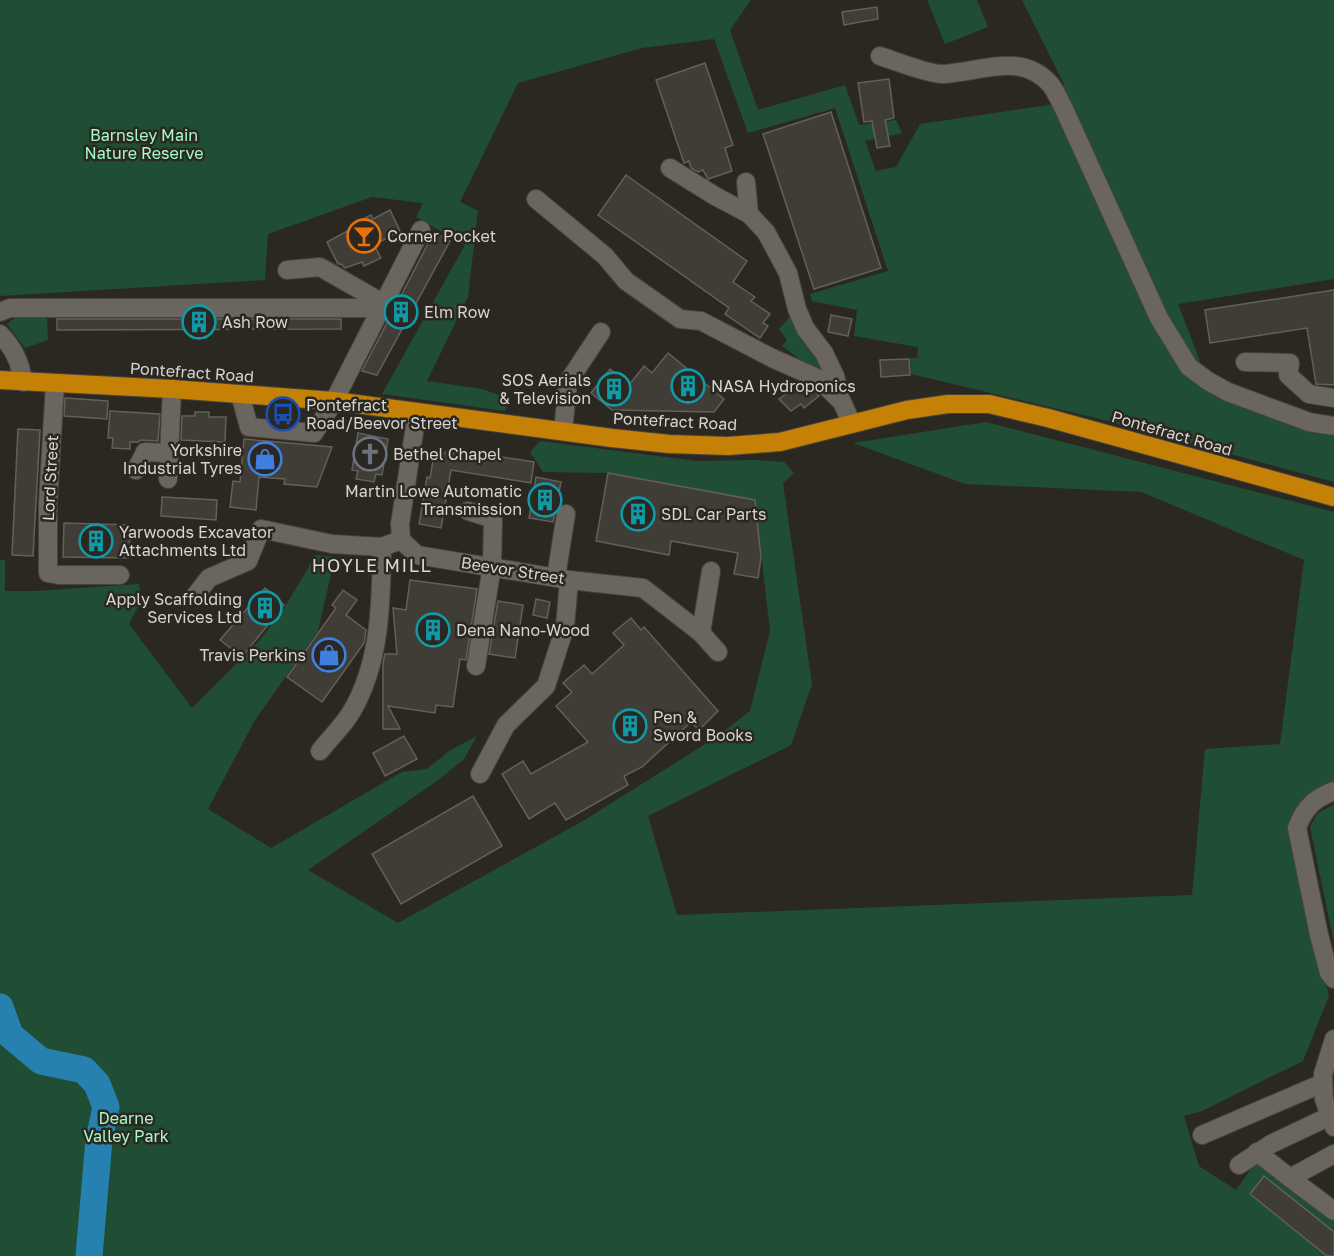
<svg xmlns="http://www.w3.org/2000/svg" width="1334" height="1256" viewBox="0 0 1334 1256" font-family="'Golos Text',sans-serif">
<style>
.green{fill:#204e35}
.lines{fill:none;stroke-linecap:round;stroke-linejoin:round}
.river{stroke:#2681b1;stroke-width:27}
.building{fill:#403d37;stroke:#636059;stroke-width:1.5}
.minor-casing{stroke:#47443e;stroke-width:20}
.highway-casing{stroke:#47443e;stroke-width:20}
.minor{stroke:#6a665f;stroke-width:18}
.highway{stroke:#c58006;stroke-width:18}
.labels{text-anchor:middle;stroke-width:5;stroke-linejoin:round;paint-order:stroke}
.park-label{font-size:16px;fill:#a3fbc6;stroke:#2b2822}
.poi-label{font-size:16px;fill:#d7d4d1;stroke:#2b2822;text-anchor:start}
.street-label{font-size:16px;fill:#d7d4d1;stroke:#2b2822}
.neighbourhood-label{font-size:18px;letter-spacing:1.5px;fill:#dcd7d0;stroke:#2b2822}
</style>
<rect width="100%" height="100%" fill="#2b2822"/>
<!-- green -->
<g class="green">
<path d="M0,0H751L730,30L758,110L845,85L859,125L896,120L902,133L865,141L876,171L896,167L920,124L1055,104L1064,84L1022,0H1334V279L1178,304L1205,374L1328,418L1334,417V482L1100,419L911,374L910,358H917L918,347L854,336L857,310L812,301L810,294L888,271L835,108L748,133L714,39L642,48L518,83L460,202L478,211L468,297L427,381L482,389L511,399L505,411L382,394L465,245L416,217L423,203L372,197L268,234L265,280L0,296Z"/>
<path d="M927,0H977L988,27L945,44Z"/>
<path d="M794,312L818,353L827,380L782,346L787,340L779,329Z"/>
<path d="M47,314L48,340L25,348L7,324L18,315Z"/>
<path d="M986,422L1334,512V783L1305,796L1288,828L1329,996L1303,1061L1202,1111L1184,1116L1199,1166L1236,1190L1258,1159L1334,1221V1256H0V560H5V591H36L139,584L142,599L129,624L192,708L260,640L286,605L316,555L335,557L318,631L255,720L208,809L271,848L402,772L427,769L449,751L477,736L464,759L437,781L308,870L398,923L583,821L718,736L750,711L770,631L755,500L608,473L543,472L530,452L540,441L697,461L756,460L784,462L794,473L783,483L812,684L791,745L648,816L677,915L1192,895L1205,749L1280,744L1304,560L1141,492L965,484L853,443Z"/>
<path d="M1334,804V943L1310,827L1317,814Z"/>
</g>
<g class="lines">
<!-- river -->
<path class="river" d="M0,1007L10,1035L41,1061L84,1070L97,1084L106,1107L99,1140L89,1256"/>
</g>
<!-- building -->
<g class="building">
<path d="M877,7L878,19L844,25L842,12Z"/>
<path d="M705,63L733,145L725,148L732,171L708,179L703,170L698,172L691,168L689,161L684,163L656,80Z"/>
<path d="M889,79L894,118L885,120L890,146L877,148L872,121L864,122L858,83Z"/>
<path d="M831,112L881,268L814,289L763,134Z"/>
<path d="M626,175L747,261L733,282L755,297L751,301L770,314L763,323L768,326L760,338L725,314L729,308L598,215Z"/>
<path d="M390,210L400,231L374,245L381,258L364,266L362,262L345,268L341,264H338L327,242L353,228L351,225L371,215L373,219Z"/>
<path d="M434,232L450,241L377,375L362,371Z"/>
<path d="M1334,290V385L1316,384L1307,328L1210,343L1205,310Z"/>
<path d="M831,315L852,319L848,336L828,332Z"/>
<path d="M57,319H341V329L57,330Z"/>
<path d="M668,353L724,399L714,412L612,410L591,393L610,369L629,385L644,366L652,373Z"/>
<path d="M909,359L910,375L881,377L880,360Z"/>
<path d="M800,383L811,387L819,396L804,408L801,404L791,411L779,399Z"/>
<path d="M65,398L108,401L107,419L64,416Z"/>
<path d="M110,411L160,414L158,441L140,440L139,442H130V449L112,448L113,438H108Z"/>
<path d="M195,412H209V417H226L225,442L181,440L182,416H195Z"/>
<path d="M18,429L40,430L33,556L12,555Z"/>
<path d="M358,433L388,439L382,475L376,474L374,482L356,479L358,471L352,470Z"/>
<path d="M244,439L289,443L332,447L317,487L284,484L285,479L259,477L256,510L230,507L233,481L240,482Z"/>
<path d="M464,451L534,462L531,483L451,470L441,528L419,524L427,477L430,478L433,461L446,452L463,455Z"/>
<path d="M608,473L755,500L761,558L758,578L734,574L738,553L671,541L669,555L596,541Z"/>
<path d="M536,477L561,482L553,522L529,518Z"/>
<path d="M162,497L217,500L216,520L161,516Z"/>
<path d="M64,523L130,525L129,558L63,557Z"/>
<path d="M410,580L477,589L466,660L460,659L453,707L436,705L435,713L388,706L400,729H383V663L385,654H397L393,608L406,610Z"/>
<path d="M265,588L284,605L242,657L220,640Z"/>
<path d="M343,590L357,600L346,615L366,630L364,643L322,702L287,677L336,608L332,605Z"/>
<path d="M536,599L550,602L547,618L533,615Z"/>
<path d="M498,601L523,605L515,658L489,654Z"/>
<path d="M631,618L641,630L644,627L718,711L699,730L691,722L642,767L624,776L628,785L566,820L555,803L529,819L502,774L523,761L531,774L588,742L556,706L572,692L563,683L584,665L592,674L624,645L613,633Z"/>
<path d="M404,736L417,759L385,776L373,753Z"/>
<path d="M473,796L502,846L401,904L372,854Z"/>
<path d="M1264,1176L1334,1232V1256H1327L1250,1194Z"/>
</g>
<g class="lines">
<!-- minor casing -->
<g class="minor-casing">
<g id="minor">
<path d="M880,56C895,61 928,74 942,74C979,73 1021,50 1051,85C1056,92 1060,101 1064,109L1159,318L1189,367L1208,381L1228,392L1309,422L1334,426"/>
<path d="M670,168L715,196L749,214"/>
<path d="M746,182L749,214L766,232L788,273L797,309L805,328L824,353L835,376L841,401"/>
<path d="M536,199L605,256L626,281L680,319L701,321L772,358L817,378L842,402L852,424"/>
<path d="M287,270L320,267L374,298L380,308"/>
<path d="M0,312L10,308H380"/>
<path d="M0,334C13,347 21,364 23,382"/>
<path d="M1245,362L1290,363L1288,375L1309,394L1334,398"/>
<path d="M55,383L48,503V573L59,575H120"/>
<path d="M240,394L249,427L314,433L334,401L421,230"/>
<path d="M417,413L400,524L401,540L417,555L569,580L643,588L701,633L718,652"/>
<path d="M563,431L568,382L601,332"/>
<path d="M136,470L145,452L169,453"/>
<path d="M168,479L172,389"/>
<path d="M468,511L493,519L492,566L476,666"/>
<path d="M556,577L566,514"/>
<path d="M195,596L209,578L248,561L261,529L332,544L382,547L401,540"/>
<path d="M701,633L711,571"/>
<path d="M320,751C330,738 344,725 352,711C381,661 381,602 382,547"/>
<path d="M480,774L506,725L546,686L565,627L569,580"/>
<path d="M1334,791C1315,798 1304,808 1297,828L1319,935L1329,973L1334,979"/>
<path d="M1334,1039L1323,1074L1324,1099L1334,1127"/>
<path d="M1202,1135L1323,1083"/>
<path d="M1257,1152L1290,1178"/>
<path d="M1334,1154L1290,1178L1334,1211"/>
<path d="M1239,1165L1271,1144L1330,1116"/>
</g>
</g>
<!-- highway casing -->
<g class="highway-casing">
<path id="highway" d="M0,380L172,389L334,401L612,438L669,444L728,446L780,442L907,410L948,404H989L1048,418L1334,497"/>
</g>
<!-- minor -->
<use href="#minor" class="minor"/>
<!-- highway -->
<use href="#highway" class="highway"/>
</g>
<!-- icons -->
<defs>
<g id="bar-ring" transform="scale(1.725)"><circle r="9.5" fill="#2b2822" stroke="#e8710a" stroke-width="1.5"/><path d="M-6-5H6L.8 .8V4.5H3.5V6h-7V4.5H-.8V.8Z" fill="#e8710a"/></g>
<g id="building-ring" transform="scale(1.725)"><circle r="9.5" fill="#2b2822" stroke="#0f9aa8" stroke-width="1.5"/><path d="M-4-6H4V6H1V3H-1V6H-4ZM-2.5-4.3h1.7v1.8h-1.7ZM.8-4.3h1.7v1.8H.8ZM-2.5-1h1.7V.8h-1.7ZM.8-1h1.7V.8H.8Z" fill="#0f9aa8"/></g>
<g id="bus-ring" transform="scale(1.725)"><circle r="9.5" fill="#2b2822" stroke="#1a4fb4" stroke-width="1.5"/><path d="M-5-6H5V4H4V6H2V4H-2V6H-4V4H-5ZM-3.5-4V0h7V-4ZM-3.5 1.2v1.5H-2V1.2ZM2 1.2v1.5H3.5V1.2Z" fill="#1a4fb4"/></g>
<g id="church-ring" transform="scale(1.725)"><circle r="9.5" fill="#2b2822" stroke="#6b7280" stroke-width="1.5"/><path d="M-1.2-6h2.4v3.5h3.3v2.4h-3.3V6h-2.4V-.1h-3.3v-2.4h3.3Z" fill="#6b7280"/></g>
<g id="shop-ring" transform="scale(1.725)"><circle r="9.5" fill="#2b2822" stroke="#3f7fe0" stroke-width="1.5"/><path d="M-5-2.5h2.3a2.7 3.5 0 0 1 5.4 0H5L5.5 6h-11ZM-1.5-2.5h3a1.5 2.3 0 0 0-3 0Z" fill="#3f7fe0"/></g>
</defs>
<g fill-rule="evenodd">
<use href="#bar-ring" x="364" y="236"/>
<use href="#building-ring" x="401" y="312"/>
<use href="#building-ring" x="199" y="322"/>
<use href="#building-ring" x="688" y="386"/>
<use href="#building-ring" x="614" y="389"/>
<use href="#bus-ring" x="283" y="414"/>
<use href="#church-ring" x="370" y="454"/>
<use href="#shop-ring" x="265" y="459"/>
<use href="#building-ring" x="545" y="500"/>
<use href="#building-ring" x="638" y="514"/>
<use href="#building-ring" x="96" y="541"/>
<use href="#building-ring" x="265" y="608"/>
<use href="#building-ring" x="433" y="630"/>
<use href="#shop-ring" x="329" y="655"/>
<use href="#building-ring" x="630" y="726"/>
</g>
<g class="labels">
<!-- park labels -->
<g class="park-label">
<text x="144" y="141">Barnsley Main<tspan x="144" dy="18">Nature Reserve</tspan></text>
<text x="126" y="1124">Dearne<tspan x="126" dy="18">Valley Park</tspan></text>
</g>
<!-- poi labels -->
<g class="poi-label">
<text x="387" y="242">Corner Pocket</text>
<text x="424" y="318">Elm Row</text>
<text x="222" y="328">Ash Row</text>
<text x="591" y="386" text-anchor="end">SOS Aerials<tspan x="591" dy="18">&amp; Television</tspan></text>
<text x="711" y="392">NASA Hydroponics</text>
<text x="306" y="411">Pontefract<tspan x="306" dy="18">Road/Beevor Street</tspan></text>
<text x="242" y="456" text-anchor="end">Yorkshire<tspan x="242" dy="18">Industrial Tyres</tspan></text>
<text x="393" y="460">Bethel Chapel</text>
<text x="522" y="497" text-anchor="end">Martin Lowe Automatic<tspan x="522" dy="18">Transmission</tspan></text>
<text x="661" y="520">SDL Car Parts</text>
<text x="119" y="538">Yarwoods Excavator<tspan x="119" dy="18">Attachments Ltd</tspan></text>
<text x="242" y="605" text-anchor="end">Apply Scaffolding<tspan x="242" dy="18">Services Ltd</tspan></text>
<text x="456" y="636">Dena Nano-Wood</text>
<text x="306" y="661" text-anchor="end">Travis Perkins</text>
<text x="653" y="723">Pen &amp;<tspan x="653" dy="18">Sword Books</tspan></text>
</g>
<!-- street labels -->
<g class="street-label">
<text transform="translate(192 372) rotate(4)" y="6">Pontefract Road</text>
<text transform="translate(675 421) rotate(3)" y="6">Pontefract Road</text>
<text transform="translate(1172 433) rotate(16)" y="6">Pontefract Road</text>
<text transform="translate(50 478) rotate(-87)" y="6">Lord Street</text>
<text transform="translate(513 570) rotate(9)" y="6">Beevor Street</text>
</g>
<!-- neighbourhood labels -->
<g class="neighbourhood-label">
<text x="372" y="572">HOYLE MILL</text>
</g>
</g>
</svg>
